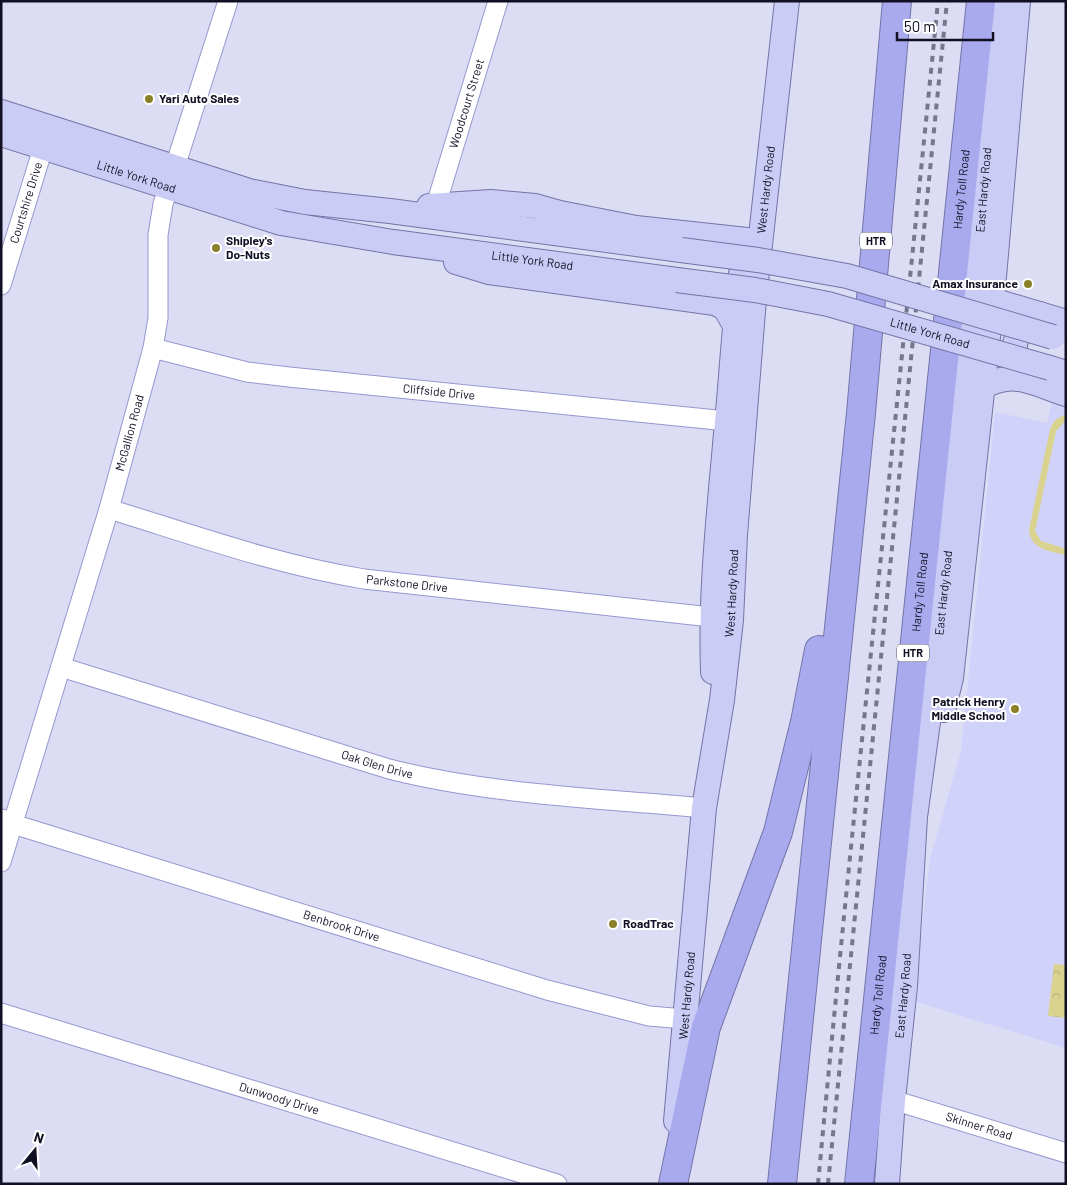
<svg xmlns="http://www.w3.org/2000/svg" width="1067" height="1185" viewBox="0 0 1067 1185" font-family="Barlow,sans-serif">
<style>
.built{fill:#d1d2fa}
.park{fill:url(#park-crowns)}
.pitch{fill:#dad38f}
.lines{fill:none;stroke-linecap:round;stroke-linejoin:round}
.minor-casing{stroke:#9697ce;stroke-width:21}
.major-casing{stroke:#7374a7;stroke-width:26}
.highway-casing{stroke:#7374a7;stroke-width:30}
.minor{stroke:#fff;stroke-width:19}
.major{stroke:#cbccf5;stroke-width:24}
.highway{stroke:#a9aaee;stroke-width:28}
.rail{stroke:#76768c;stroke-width:4;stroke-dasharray:6 6;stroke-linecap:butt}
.major-bridge-casing{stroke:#7374a7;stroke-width:26;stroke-linecap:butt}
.major-bridge{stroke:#cbccf5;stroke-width:24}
.poi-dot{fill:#898027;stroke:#fff;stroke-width:2}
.labels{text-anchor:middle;stroke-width:4;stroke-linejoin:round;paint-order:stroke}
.shield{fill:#fff;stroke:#585765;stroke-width:1}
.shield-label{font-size:11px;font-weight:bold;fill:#100f23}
.poi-label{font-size:12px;font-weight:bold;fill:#100f23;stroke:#fff;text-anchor:start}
.street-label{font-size:12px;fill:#100f23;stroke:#fff}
</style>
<defs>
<pattern id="park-crowns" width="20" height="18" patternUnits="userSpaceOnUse" patternTransform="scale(1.25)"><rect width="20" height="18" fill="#dad38f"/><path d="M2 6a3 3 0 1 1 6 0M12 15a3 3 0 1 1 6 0" fill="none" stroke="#bab47b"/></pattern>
</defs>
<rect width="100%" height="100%" fill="#dcddf5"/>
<!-- built -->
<path class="built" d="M1052,403L1066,407V1048L913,1001L930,859L961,751L995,412L1047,423Z"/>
<!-- park -->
<path class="park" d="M1054,964L1066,965V1018L1048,1016Z"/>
<!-- pitch -->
<path class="pitch" d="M1066,414V420L1056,431L1035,531L1041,541L1066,549V555C1050,551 1031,550 1029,530L1050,429L1055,420Z"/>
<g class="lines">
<!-- minor casing -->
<g class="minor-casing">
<g id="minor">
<path id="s1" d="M436,205L498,1"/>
<path id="s2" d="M1,285L43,148"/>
<path id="s3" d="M153,348L247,372L289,377L727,421"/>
<path id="s4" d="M109,509C194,535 277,565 364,579L711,617"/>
<path id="s5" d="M61,667L389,769C492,795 599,798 704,808"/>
<path id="s6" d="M2,819L13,824L547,990L649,1016L685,1019"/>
<path id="s7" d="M1,862L109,509L153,348L158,318V235L163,204L228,1"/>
<path id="s8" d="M1,1013L557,1184"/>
<path id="s9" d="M893,1100L1066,1153"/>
</g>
</g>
<!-- major casing -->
<g class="major-casing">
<g id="major">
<path d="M1,112L249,191L305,202L390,211L681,250"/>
<path id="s10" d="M1,134L281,223L393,242L677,280"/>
<path d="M429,206L491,202L535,206L560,213L636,228L747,240"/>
<path d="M456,262L489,272L715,303L725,308L734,324"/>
<path d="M992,300L1066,322"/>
<path d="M1050,368L1066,373"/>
<path d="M1023,375L1015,365V343L1026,318L1040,314"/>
<path d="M983,387C1015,369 1034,384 1066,394"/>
<path d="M713,672C710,587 720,505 727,422C732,372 734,323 741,274"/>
<path d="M943,710L951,678L992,300L1018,1"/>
<path id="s11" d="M676,1121L704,808L722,700L731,620L735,535L754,299L787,1"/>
<path id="s12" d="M887,1184L893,1100L905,986L915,817L937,656L974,312L999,1"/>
</g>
</g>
<!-- highway casing -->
<g class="highway-casing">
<g id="highway">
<path d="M673,1184L706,1027L778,832L805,722L819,650"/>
<path d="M782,1184L861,413L897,1"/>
<path id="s13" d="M859,1184L981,1"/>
</g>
</g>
<!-- minor -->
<use href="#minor" class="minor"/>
<!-- major -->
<use href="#major" class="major"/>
<!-- highway -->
<use href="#highway" class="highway"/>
<!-- rail -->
<g class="rail">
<path d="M818,1184C855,789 899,396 938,1"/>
<path d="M828,1184L947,1"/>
</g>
<!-- major-bridge casing -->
<g class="major-bridge-casing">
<g id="major-bridge">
<path d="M681,250L758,260L847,276L1053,337"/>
<path id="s14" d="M677,280L755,290L828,304L1050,368"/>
</g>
</g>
<!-- major-bridge -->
<use href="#major-bridge" class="major-bridge"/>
</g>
<!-- markers -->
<g class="poi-dot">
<circle cx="149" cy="99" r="5"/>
<circle cx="216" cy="248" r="5"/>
<circle cx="1028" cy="284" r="5"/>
<circle cx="1015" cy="709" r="5"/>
<circle cx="613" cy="924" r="5"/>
</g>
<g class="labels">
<!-- shield labels -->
<g class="shield">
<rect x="860" y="232.5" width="32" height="17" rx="4"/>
<rect x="897" y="644.5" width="32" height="17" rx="4"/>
</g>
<g class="shield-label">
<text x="876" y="245">HTR</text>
<text x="913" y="657">HTR</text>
</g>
<!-- poi labels -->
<g class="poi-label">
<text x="159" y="103">Yari Auto Sales</text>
<text x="226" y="245">Shipley's<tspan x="226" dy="14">Do-Nuts</tspan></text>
<text x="1018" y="288" text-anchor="end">Amax Insurance</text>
<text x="1005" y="706" text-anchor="end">Patrick Henry<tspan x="1005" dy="14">Middle School</tspan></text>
<text x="623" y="928">RoadTrac</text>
</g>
<!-- street labels -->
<g class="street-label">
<text dy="4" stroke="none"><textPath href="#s1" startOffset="106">Woodcourt Street</textPath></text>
<text dy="4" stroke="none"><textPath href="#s10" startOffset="142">Little York Road</textPath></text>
<text dy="4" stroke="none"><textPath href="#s11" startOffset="936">West Hardy Road</textPath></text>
<text dy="4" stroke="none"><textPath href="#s13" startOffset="1000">Hardy Toll Road</textPath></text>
<text dy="4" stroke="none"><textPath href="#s12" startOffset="999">East Hardy Road</textPath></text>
<text dy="4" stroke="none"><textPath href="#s2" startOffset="86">Courtshire Drive</textPath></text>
<text dy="4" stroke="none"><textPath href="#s10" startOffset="548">Little York Road</textPath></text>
<text dy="4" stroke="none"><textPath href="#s14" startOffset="259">Little York Road</textPath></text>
<text dy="4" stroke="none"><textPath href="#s3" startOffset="290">Cliffside Drive</textPath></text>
<text dy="4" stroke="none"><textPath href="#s7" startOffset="448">McGallion Road</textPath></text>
<text dy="4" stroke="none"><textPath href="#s4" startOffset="308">Parkstone Drive</textPath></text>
<text dy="4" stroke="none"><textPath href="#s13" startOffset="595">Hardy Toll Road</textPath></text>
<text dy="4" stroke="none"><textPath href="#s11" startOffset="531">West Hardy Road</textPath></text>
<text dy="4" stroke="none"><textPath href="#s12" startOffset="594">East Hardy Road</textPath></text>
<text dy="4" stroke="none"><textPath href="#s5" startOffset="331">Oak Glen Drive</textPath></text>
<text dy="4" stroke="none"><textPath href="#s6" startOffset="356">Benbrook Drive</textPath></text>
<text dy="4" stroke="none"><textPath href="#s11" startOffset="126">West Hardy Road</textPath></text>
<text dy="4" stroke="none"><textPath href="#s13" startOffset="190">Hardy Toll Road</textPath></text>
<text dy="4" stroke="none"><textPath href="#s12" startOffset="189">East Hardy Road</textPath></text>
<text dy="4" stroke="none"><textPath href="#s8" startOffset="291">Dunwoody Drive</textPath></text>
<text dy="4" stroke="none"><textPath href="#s9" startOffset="90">Skinner Road</textPath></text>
</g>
</g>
<!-- border -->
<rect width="1067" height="1185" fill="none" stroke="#100f23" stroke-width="5"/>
<!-- north arrow -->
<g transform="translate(35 1150) rotate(18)" stroke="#ffffff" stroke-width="4" paint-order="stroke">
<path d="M0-4L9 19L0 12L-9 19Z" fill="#100f23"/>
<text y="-8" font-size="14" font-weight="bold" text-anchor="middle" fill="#100f23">N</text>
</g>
<!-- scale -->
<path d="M897 32v8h96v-8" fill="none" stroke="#100f23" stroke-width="2.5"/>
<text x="904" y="32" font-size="15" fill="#100f23" stroke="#ffffff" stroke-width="4" paint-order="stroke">50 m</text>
</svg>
